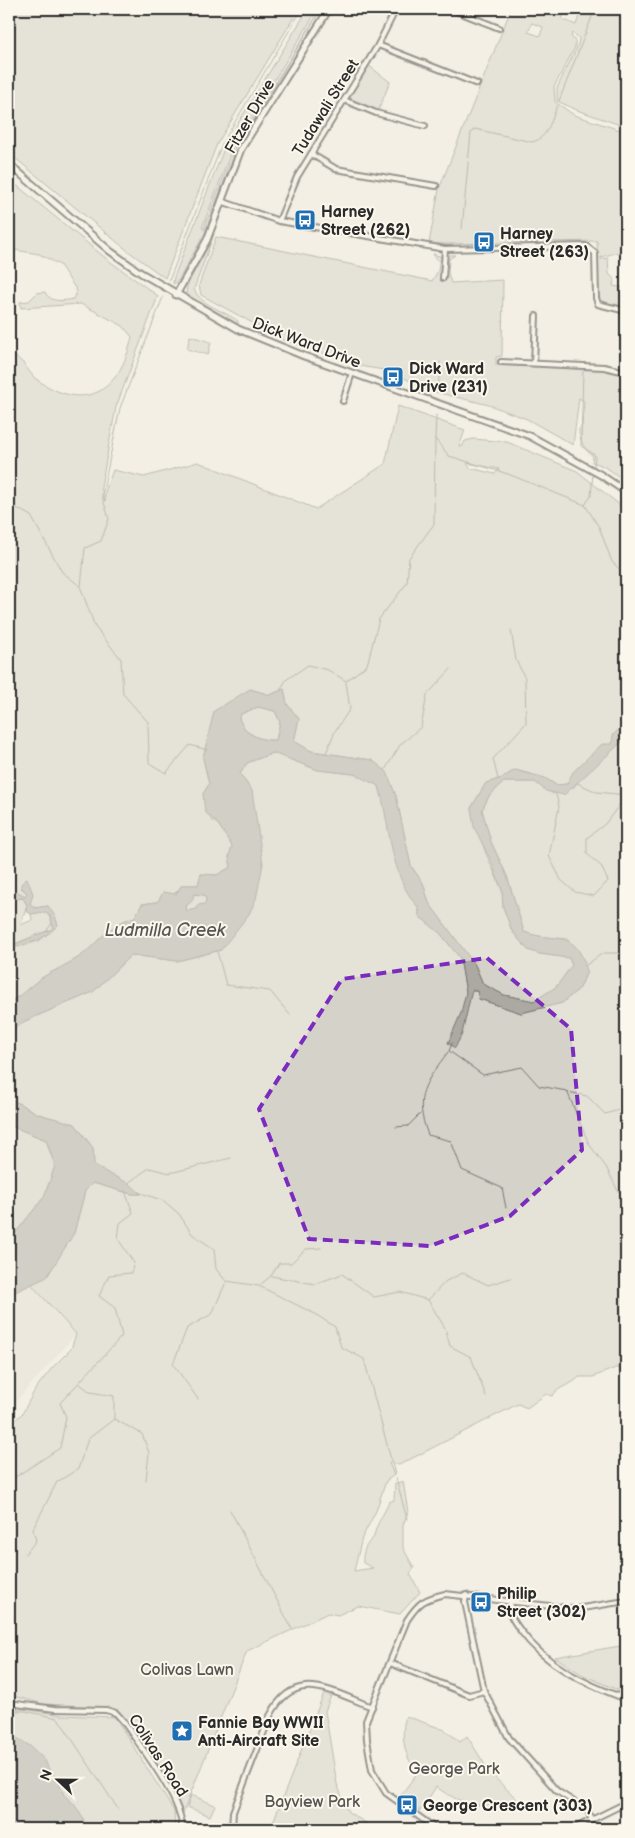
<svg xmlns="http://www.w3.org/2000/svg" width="635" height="1838" viewBox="0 0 635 1838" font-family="'Balsamiq Sans',sans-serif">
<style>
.built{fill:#e4e0d6}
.green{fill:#d5d2c9;stroke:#807e7a;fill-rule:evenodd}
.water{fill:#aca9a2;stroke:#787772;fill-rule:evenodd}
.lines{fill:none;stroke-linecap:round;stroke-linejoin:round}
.stream{stroke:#787772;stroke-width:1}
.minor-casing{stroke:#2b2b2b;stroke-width:8}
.tertiary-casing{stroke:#2b2b2b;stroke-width:9}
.minor{stroke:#fbf7ec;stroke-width:4}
.tertiary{stroke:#fbf7ec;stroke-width:5}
.marked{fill:none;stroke:#7b2cbf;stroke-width:4;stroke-dasharray:10 6;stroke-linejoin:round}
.labels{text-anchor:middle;stroke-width:4;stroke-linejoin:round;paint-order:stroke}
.street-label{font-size:16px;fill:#2b2b2b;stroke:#fbf7ec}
.poi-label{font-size:16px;font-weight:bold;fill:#2b2b2b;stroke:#fbf7ec;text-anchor:start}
.park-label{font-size:16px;fill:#565552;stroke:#fbf7ec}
.water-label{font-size:18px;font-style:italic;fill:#585755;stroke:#fbf7ec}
</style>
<rect width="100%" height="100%" fill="#f3efe4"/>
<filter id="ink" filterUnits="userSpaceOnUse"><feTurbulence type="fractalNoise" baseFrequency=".02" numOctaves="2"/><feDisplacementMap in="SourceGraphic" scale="10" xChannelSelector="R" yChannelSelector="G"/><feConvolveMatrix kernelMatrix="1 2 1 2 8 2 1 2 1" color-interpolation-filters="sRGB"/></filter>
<g filter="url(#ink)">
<!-- built -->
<path class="built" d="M31,1284L76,1334L9,1409V1295Z"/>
<!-- green -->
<g class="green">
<path d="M9,9H299L217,144L165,278L128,251L9,153Z"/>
<path d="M308,9H318L233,147L202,228L206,231L178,281L173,284L174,277L227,141Z"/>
<path d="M321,9L237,148L206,229L204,228L235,147Z"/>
<path d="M511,9H617L626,12V127L577,110L557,101V88L578,45L579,38L573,33L571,36L575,41V47L554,87L555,102L574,115L626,132V250L601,257V259L608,258L609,274L614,279L613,286L626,288V306L602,302L599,299L597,241L445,244L429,243L439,189ZM565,10L579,16L576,25L562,19ZM532,23L543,27L540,36L528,32Z"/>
<path d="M368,65L390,82L378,111L353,101L349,96Z"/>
<path d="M9,179L108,260L158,296L116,407L101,487L105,501V492L113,470L144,477L198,462L316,509L385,464L398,406L465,430L459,447H462L465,441L474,439L507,442L577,471L626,510V723C622,730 617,740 611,745C594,759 577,763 567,784L556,785L545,778L515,770L502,778L486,783L471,808L485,851L502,890L503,907L512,931L528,950L540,954L569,958L572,966L556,987L534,1001L504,995L483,984L475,965L429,903L423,883L411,866L396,796L372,760L311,751L294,741L299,719L287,704L284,689L270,695L250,689L208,738L203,758L209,784L203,794L211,820L218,824L232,846L229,857L231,867L217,875L201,874L198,885H182C173,899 158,902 142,904L135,917C116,921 103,936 89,949C76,962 55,969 40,979C29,987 20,997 9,1002V949L39,941L58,925L48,906L35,908L30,904L26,878L21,888L27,893L25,896L9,892V352C14,356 19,359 24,364C28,369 31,375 36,379C85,414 120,392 132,337L123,326L81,304L21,308L20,302L29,301L37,293L45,292C50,303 63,301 73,299L77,291L60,265L39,254L9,249ZM467,463L499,469L495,474L470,468Z"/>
<path d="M214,234L194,289C200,305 225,311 238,321V324L186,296L187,286Z"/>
<path d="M216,237L432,281L438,271L439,262L433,254L442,257V271H446L448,255H455L449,259L448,273L451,283L503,280L502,356L496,357V365L603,370L626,375V482C615,474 607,466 592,462L593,456C584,450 579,439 579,429L582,426L584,401L579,398L573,445L527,419L489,405L427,390L391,371L365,367L284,340L201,295L199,285Z"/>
<path d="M190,336L211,342L208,355L187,349Z"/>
<path d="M258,707L275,711L280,722L276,740C259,741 245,734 239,719L241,714Z"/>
<path d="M626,738V1384L618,1367L593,1377H579C571,1386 560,1385 552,1396L546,1394L527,1408L518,1404L399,1465L389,1463L394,1475L386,1481L376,1511L362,1538L354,1571L373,1568L363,1563C362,1552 366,1544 374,1537C376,1523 384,1515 389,1502L394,1500L395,1484L403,1481L408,1512L403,1525V1548L414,1568L410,1574L420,1592L400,1614L358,1606L338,1615L328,1613L247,1651L183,1813L172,1792L120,1713L104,1707L44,1704L9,1695V1425L22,1414L36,1388L52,1368L71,1349L76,1334L31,1284L74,1233L85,1191L93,1183L132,1194H141L94,1166L93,1148L75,1124L38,1114L9,1098V1033L25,1021L93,992L131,955L177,961L221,950L252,791L240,774L247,763L273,753L318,770L354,774L379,786L412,900L419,907V916L440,933L460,958L466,992L477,991L479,999L521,1013L562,1003L580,988L587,971L567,939L536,936L524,932L507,876L491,842L482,810L489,796L504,782H535L553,794L574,787L579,779Z"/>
<path d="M194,894L204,895L206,899L205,904L197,909L187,911L186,906Z"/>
<path d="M9,895L23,898L27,905L21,925L32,920L31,914C44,910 51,913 53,927L50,930L9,946Z"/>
<path d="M9,1125L46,1140L55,1166L44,1197L9,1241Z"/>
<path d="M626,1645V1672L620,1691L581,1674L555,1657Z"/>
<path d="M324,1693L331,1696L325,1711L337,1784L348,1812L376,1829H272L273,1822Z"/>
<path d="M24,1709L62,1715L115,1717L174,1811L175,1829H9V1710Z"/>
<path d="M406,1716L445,1730L460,1742L467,1736L490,1773L517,1799C480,1809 468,1808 436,1787L420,1811L400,1796L418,1772C404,1759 400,1734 406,1716Z"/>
<path d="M191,1795L215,1805L210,1816L187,1807Z"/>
</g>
<!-- water -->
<g class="water">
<path d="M250,689L270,695L284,689L287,704L299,719L294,741L311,751L372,760L387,772L396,796L411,866L423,883L429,903L475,965L483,984L504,995L534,1001L556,987L572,965L569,958L540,954L528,950L512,931L503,907L502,890L491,861L474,827L471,808L486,783L502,778L515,770L545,778L556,785L567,784L573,772L602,744H612L613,735L626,723V738L564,795L546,791L535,782H504L489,796L482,810L491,842L507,876L524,932C558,944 575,927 587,971L580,988L562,1003L521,1013L479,999L477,991L472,990L462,1034L455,1048L448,1043L461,1013L466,992L460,958L440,933L419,916V908C390,878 390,825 379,786L354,774L318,770L273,753L247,763L240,774L252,791L263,864L256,899L249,914L221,950L177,961L131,955L93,992L25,1021L9,1033V1002C20,997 29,987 40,979C55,969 76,962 89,949C103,935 116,922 135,917L142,904L158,902L163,892L176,894L182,885H198L201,874L217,875L231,867L229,857L232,846L218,824L205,812L203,794L209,784L203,758L214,711ZM258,707L275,711L280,722L276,740C259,741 245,734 239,719L241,714ZM194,894L204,895L206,899L205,904L197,905V909L187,911L186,906L192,901Z"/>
<path d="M27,878L33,894L30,904L35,908L48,906L55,916L58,925C42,942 30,943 9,949V946C23,942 35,935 50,930L53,927L50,916L46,912L31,914L26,911L27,905L23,898L16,899L9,895V892H18L25,896L27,893L21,887V884Z"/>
<path d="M9,1098L38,1114L75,1124L93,1148L94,1166L130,1184L141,1194H132L93,1183L85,1191L74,1233L47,1277L9,1295V1241L44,1197L55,1166L46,1140L9,1125Z"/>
<path d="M9,1738L19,1739L30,1746L45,1760L50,1772L56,1777L64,1795L74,1804L84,1820L83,1829H9Z"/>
</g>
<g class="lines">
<!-- stream -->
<g class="stream">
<path d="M559,101L595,9"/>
<path d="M462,229L471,132L475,129L532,142C548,138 551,121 557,106"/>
<path d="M169,281L222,144L302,9"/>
<path d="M583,371L581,446L595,455L594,468"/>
<path d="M438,392L440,362"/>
<path d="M436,415L435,439L449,456L508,474L585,505L599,527L612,562L626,575"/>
<path d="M9,504L31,516L62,572L80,586L95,627L121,659L123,694L148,722L149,763L166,773L190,745L207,750"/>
<path d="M585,505L591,496L593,472"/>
<path d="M81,586L85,548L101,541L109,519L102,496L120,408L163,297"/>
<path d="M280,691L286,680L308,665L328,670L346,681L367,665L379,619L407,583L409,558L434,524L435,439"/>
<path d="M326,753L335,731L350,709L346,682"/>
<path d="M385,770L400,745L421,727L427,695L451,669"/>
<path d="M498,779L493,759L526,723L525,678L516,660L511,630"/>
<path d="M577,783L597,792L626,795"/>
<path d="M556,794L559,807L549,856L561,880L575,892L594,896L608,881L601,866L587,854V838L605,824L626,796"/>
<path d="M46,932L52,923"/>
<path d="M217,951L226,985L270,991L290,1015"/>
<path d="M586,965L603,953H626"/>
<path d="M452,1043L449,1051L483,1075L522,1067L539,1086L567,1091L589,1144L606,1167L618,1191L626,1197"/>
<path d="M448,1052C425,1083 413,1096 428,1135L451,1141L462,1170L502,1188L506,1208"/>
<path d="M568,1092L587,1096L605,1114L626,1108"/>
<path d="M396,1127L408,1126L420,1114"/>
<path d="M128,1183L149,1168L170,1173L231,1158"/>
<path d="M138,1192L164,1201L179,1214L192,1234L214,1249L216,1269L226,1281L259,1286L315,1314L335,1327L341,1347L364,1359L407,1519"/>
<path d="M271,1276L279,1263H291L306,1249L321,1248"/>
<path d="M260,1285L271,1276L315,1284L342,1274L374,1297L400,1292L428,1300L445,1328L450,1346L471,1357L486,1396"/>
<path d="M428,1300L446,1281L463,1273L488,1285L511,1278"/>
<path d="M198,1399L173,1364L187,1328L212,1314L226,1282"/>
<path d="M114,1419L142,1434L149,1453L146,1480"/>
<path d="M9,1481L60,1448L66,1417L60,1403L122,1336L115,1308L99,1296L109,1275L131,1273L134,1263L118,1239L120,1223L133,1213L125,1191"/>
<path d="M230,1510L292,1629"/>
<path d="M25,1554L36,1541L33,1529L57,1482L78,1469L88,1439L114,1419V1396L90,1392L79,1383"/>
<path d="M9,1711H25L58,1718L118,1809"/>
</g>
<!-- minor casing -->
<g class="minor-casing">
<g id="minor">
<path d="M451,9L499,28"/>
<path d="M378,45L477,84"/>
<path d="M344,100L376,113L425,126"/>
<path d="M311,154L336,169L436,186"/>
<path d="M221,201L279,221L445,249L586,246L595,253L596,298L598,304L626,311"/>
<path d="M279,221L297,177L378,45L396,9"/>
<path d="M443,278L445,249"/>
<path d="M501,362L604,367L626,372"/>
<path d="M534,363L536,316"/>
<path d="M343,401L352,373"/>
<path d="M466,1595L465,1602L484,1691L509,1738L557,1791L588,1811L592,1820"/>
<path d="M511,1601C508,1614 512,1619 520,1630C546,1666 585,1684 626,1699"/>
<path d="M390,1663L469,1695L484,1691"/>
<path d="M9,1703L55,1709L106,1710L116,1713L123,1721C140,1746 183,1800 182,1829"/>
<path d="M232,1829L233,1812L270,1716C295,1666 332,1692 372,1707"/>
<path d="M436,1829L386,1793L372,1770L367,1740L366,1721L407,1620C419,1602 424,1599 445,1594L576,1609L626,1601"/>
<path d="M573,1829L626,1803"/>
</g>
</g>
<!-- tertiary casing -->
<g class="tertiary-casing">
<g id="tertiary">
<path d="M9,164L110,251L141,273L238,329L304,356L530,436L601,475L626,492"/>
<path d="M176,295L207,240L241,149L329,9"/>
</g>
</g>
<!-- minor -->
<use href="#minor" class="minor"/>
<!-- tertiary -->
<use href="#tertiary" class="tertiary"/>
</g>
</g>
<!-- marked area -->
<path d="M0 0H635V1838H0ZM487,958L571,1029L582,1150L510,1216L430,1246L309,1239L259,1109L342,979Z" fill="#f3efe4" fill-opacity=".55" fill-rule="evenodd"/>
<path class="marked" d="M487,958L571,1029L582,1150L510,1216L430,1246L309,1239L259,1109L342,979Z"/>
<!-- icons -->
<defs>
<g id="bus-square" transform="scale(1.125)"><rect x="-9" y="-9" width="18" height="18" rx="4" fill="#1f6fb2" stroke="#fbf7ec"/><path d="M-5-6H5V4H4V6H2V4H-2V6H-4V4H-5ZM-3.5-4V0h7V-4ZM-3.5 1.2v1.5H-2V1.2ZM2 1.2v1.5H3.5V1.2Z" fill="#fff"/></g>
<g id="sight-square" transform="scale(1.125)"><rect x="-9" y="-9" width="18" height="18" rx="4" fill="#1f6fb2" stroke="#fbf7ec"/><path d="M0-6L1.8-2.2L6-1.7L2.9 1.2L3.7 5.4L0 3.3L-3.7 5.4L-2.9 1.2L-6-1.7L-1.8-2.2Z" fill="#fff"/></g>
</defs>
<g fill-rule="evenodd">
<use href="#bus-square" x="305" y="220"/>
<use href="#bus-square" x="484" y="242"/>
<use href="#bus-square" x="393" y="377"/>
<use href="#bus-square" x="481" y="1602"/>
<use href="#sight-square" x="182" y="1731"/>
<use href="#bus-square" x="407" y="1805"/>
</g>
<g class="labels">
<!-- street labels -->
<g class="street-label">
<text transform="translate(325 107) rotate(-58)" y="6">Tudawali Street</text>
<text transform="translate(249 116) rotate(-60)" y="6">Fitzer Drive</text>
<text transform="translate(307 342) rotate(21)" y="6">Dick Ward Drive</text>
<text transform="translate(159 1755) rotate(57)" y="6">Colivas Road</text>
</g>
<!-- poi labels -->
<g class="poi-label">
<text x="321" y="217">Harney<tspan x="321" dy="18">Street (262)</tspan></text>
<text x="500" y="239">Harney<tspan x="500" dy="18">Street (263)</tspan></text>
<text x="409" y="374">Dick Ward<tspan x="409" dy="18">Drive (231)</tspan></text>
<text x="497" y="1599">Philip<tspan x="497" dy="18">Street (302)</tspan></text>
<text x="198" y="1728">Fannie Bay WWII<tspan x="198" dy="18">Anti-Aircraft Site</tspan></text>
<text x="423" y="1811">George Crescent (303)</text>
</g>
<!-- park labels -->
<g class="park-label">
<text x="187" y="1675">Colivas Lawn</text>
<text x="454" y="1774">George Park</text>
<text x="312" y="1807">Bayview Park</text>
</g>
<!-- water labels -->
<g class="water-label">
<text x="165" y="936">Ludmilla Creek</text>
</g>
</g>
<!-- margin -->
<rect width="635" height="1838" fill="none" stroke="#fbf7ec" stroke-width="30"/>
<rect x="15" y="15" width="605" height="1808" fill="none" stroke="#2b2b2b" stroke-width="2" filter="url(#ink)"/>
<!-- north arrow -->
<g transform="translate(58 1780) rotate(292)" stroke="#fbf7ec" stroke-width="4" paint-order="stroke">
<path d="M0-4L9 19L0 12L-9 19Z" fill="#2b2b2b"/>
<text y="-8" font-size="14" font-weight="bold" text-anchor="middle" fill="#2b2b2b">N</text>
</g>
</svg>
